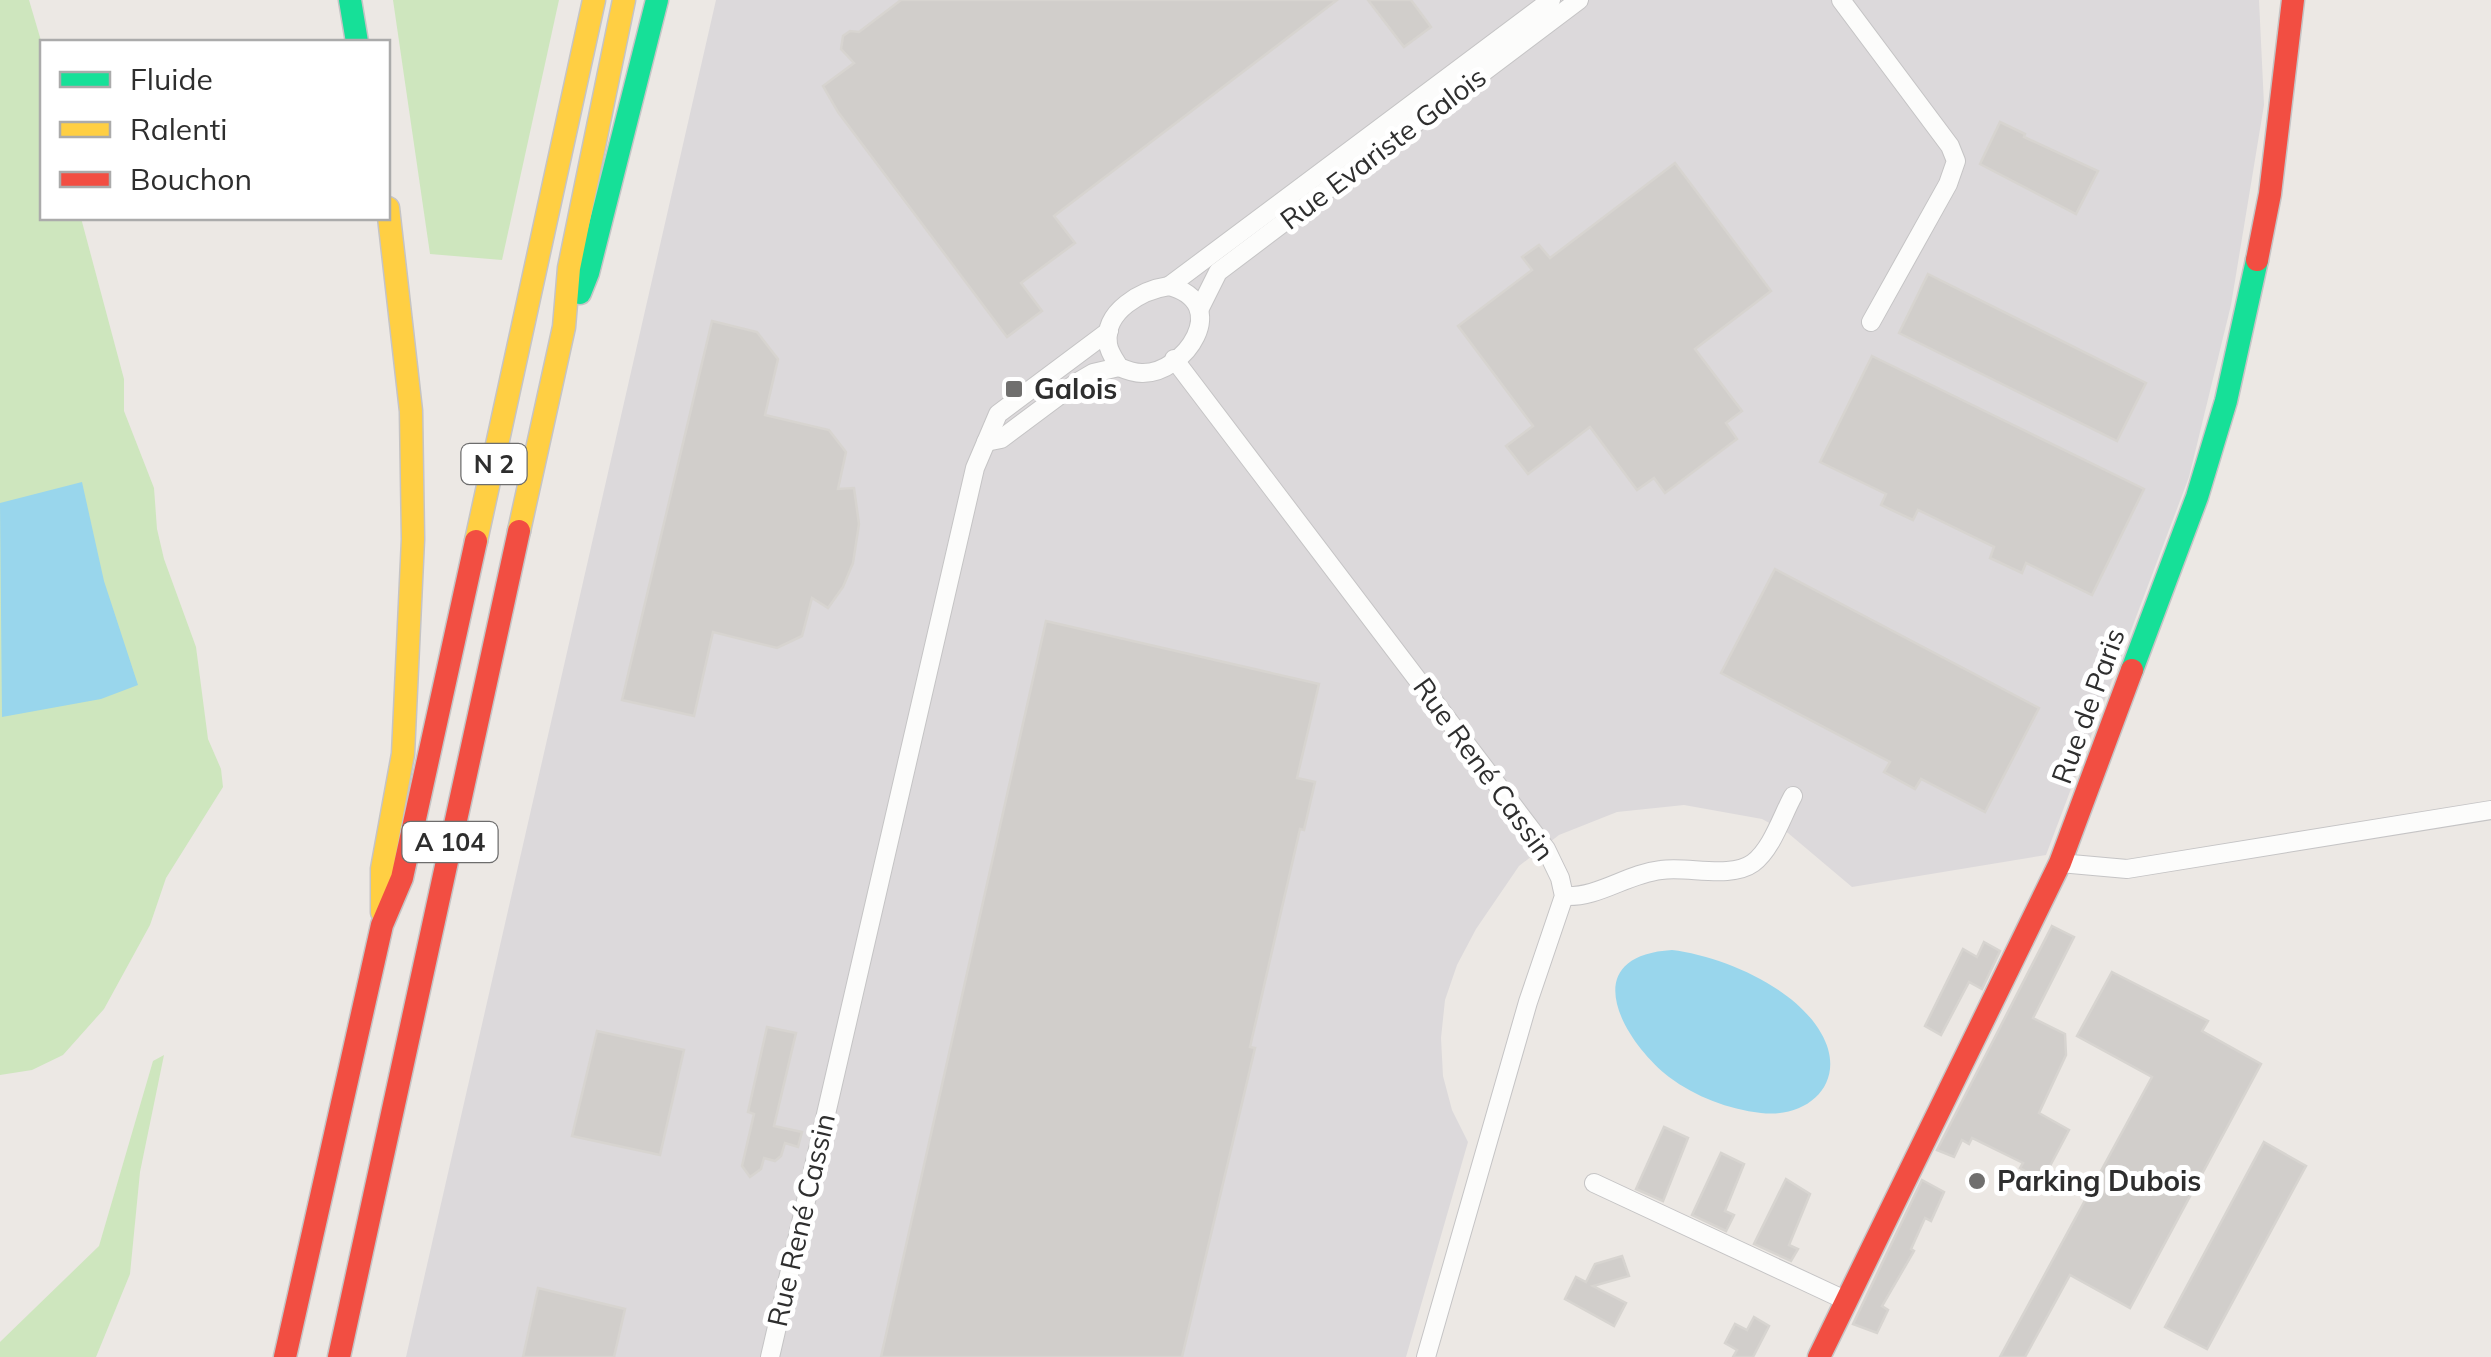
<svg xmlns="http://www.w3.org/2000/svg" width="2491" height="1357" viewBox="0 0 2491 1357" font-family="Mulish,sans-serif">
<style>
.industrial{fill:#dcd9db}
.green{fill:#cee6be}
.water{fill:#99d6ec}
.building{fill:#d1cecb;stroke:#d7d4d0;stroke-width:2.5}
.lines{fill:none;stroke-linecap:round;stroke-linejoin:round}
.street-casing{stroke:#c5c4c5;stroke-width:20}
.fast-casing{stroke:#c5c4c5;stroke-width:25}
.slow-casing{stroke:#c5c4c5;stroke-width:25}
.jam-casing{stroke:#c5c4c5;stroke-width:25}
.street{stroke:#fcfcfb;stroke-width:18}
.fast{stroke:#16e098;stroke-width:22}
.slow{stroke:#ffcf43;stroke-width:22}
.jam{stroke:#f24e42;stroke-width:22}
.poi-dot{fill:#706f6e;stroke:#fff;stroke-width:4}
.labels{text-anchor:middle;stroke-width:10;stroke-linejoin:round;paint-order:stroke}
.shield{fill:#fff;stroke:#6d6d6d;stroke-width:2.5}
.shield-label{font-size:25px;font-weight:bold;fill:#2e2e2e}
.street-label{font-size:28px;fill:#2e2e2e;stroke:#fff}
.poi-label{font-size:28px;font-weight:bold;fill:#2e2e2e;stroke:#fff;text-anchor:start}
</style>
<rect width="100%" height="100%" fill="#ece8e4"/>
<!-- industrial -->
<path class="industrial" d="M716,0H2259L2264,105L2231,305L2189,477L2046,855L1852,887L1788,833L1762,819L1684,805L1617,812L1559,835L1519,866L1476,929L1457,965L1445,1000L1441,1038L1443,1076L1452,1110L1468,1142L1406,1357H406Z"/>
<!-- green -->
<g class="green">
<path d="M0,0H29L42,44V218H81L124,379V411L154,488L157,529L164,559L196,647L208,739L221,769L223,787L166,878L150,925L104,1009L63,1055L32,1070L0,1075Z"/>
<path d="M393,0H559L502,260L430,254Z"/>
<path d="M164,1055L140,1172L130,1274L96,1357H0V1342L99,1246L153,1061Z"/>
</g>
<!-- water -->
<g class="water">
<path d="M82,482L104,581L138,685L101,699L2,717L0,503Z"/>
<path d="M1672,950C1722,956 1795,987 1821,1033C1849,1081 1809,1119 1761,1113C1728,1109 1696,1097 1669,1077C1622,1040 1575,956 1672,950Z"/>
</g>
<!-- building -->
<g class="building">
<path d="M901,0H1337L1054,216L1075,243L1021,283L1042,311L1007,337L838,112L823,86L854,63L841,49L843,36L850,31L859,32Z"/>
<path d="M1368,0H1411L1431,27L1404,47Z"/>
<path d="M2000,122L2025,134L2024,137L2098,171L2076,214L1980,164Z"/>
<path d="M1675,163L1771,291L1695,349L1742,411L1726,423L1737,439L1665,493L1654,478L1637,490L1590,427L1528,474L1506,446L1533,426L1458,326L1532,270L1522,257L1539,245L1550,258Z"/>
<path d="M1928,274L2146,383L2117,441L1899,333Z"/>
<path d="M712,321L757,332L778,359L765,415L829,430L846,452L838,489L854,488L859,524L853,563L843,587L828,608L812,598L802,636L777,648L713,632L694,716L622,700Z"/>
<path d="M1872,356L2144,489L2092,595L2026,563L2022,573L1990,558L1994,547L1918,510L1913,520L1881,505L1886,494L1820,462Z"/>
<path d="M1775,569L2039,708L1985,812L1921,779L1915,789L1884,772L1890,762L1721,673Z"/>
<path d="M1046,621L1319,684L1297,778L1315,782L1304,830L1300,829L1250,1047L1255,1048L1182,1357H881Z"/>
<path d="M2052,926L2074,937L2033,1018L2065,1034L2066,1055L2039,1113L2069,1130L2042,1181L2020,1168L2023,1163L1972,1138L1969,1144L1962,1140L1954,1157L1937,1150Z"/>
<path d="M1984,942L2000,951L1982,989L1969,982L1941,1035L1925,1026L1963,949L1977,957Z"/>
<path d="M2112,972L2208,1021L2202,1031L2261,1064L2130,1308L2070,1275L2025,1357H2000L2152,1077L2077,1036Z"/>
<path d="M767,1027L796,1033L774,1126L802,1132L798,1147L785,1143L781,1156L775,1161L764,1158L761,1169L750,1177L742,1166L754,1114L748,1112Z"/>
<path d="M597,1031L684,1050L660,1155L572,1136Z"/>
<path d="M1664,1127L1688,1138L1663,1201L1636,1189Z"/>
<path d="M2264,1142L2306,1166L2207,1349L2165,1327Z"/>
<path d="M1721,1153L1744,1164L1725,1211L1734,1215L1726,1231L1692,1215Z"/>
<path d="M1786,1179L1810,1194L1789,1245L1798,1249L1791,1261L1754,1244Z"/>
<path d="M1922,1180L1944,1192L1931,1221L1925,1218L1911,1249L1914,1251L1882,1306L1888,1310L1877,1333L1853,1324Z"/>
<path d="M1622,1256L1629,1276L1593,1286L1626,1303L1614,1326L1565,1299L1576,1277L1586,1282L1595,1264Z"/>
<path d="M538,1288L625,1309L614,1357H523Z"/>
<path d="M1754,1317L1769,1326L1753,1357H1733L1737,1350L1725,1343L1735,1324L1747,1330Z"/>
</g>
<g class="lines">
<!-- street casing -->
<g class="street-casing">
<g id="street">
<path d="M1841,0L1950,146L1956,161L1948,184L1871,322"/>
<path d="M1169,286L1551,0"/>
<path d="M1169,286C1233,303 1185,374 1142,373C1134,373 1126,370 1119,367C1115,360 1109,352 1108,344C1103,311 1142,290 1169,286Z"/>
<path d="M1200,308L1218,272L1579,0"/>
<path d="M1174,359L1546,849L1560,878L1564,896L1528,1002L1426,1357"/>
<path d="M986,442L1001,439L1076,383L1093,373L1119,367"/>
<path d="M2060,863L2127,869L2491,810"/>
<path d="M1564,896C1599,898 1626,874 1661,870C1688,866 1731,879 1753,863C1772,849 1782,816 1793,796"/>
<path d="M1594,1183L1847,1301"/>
<path d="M770,1357L975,468L998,414L1109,331"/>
</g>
</g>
<!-- fast casing -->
<g class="fast-casing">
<g id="fast">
<path d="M350,0L357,42"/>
<path d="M580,293L588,273L657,0"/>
<path d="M2132,670L2197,497L2226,401L2257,260"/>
</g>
</g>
<!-- slow casing -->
<g class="slow-casing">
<g id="slow">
<path d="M519,531L564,327L569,268L624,0"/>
<path d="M476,541L594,0"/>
<path d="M382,912V869L403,754L413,539L411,411L388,208"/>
</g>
</g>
<!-- jam casing -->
<g class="jam-casing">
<g id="jam">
<path d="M2257,260L2270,194L2293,0"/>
<path d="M285,1357L382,925L402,878L476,541"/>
<path d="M339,1357L519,531"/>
<path d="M1819,1357L2060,863L2132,670"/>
</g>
</g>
<!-- street -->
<use href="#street" class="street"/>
<!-- fast -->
<use href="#fast" class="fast"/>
<!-- slow -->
<use href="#slow" class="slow"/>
<!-- jam -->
<use href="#jam" class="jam"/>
</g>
<!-- markers -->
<g class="poi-dot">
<rect x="1004" y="379" width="20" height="20" rx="5"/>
<circle cx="1977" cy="1181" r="10"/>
</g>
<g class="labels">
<!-- shield labels -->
<g class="shield">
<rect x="461.5" y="444" width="65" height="40" rx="8"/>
<rect x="402.5" y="822" width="95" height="40" rx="8"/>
</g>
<g class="shield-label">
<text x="494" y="473">N 2</text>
<text x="450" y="851">A 104</text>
</g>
<!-- street labels -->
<g class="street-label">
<text transform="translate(1383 148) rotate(-37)" y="10">Rue Evariste Galois</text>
<text transform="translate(2088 706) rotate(-70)" y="10">Rue de Paris</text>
<text transform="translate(1484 769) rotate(54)" y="10">Rue René Cassin</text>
<text transform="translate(801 1220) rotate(-77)" y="10">Rue René Cassin</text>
</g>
<!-- poi labels -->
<g class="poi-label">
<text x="1034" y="399">Galois</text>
<text x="1997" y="1191">Parking Dubois</text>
</g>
</g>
<!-- legend -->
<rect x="40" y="40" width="350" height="180" fill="#ffffff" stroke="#ababab" stroke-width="2.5"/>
<rect x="60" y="72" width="50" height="15" fill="#16e098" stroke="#ababab" stroke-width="2.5"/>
<text x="130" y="90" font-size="30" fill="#2e2e2e">Fluide</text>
<rect x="60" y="122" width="50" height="15" fill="#ffcf43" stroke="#ababab" stroke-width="2.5"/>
<text x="130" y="140" font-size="30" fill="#2e2e2e">Ralenti</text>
<rect x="60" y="172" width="50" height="15" fill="#f24e42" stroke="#ababab" stroke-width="2.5"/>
<text x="130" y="190" font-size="30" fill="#2e2e2e">Bouchon</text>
</svg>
